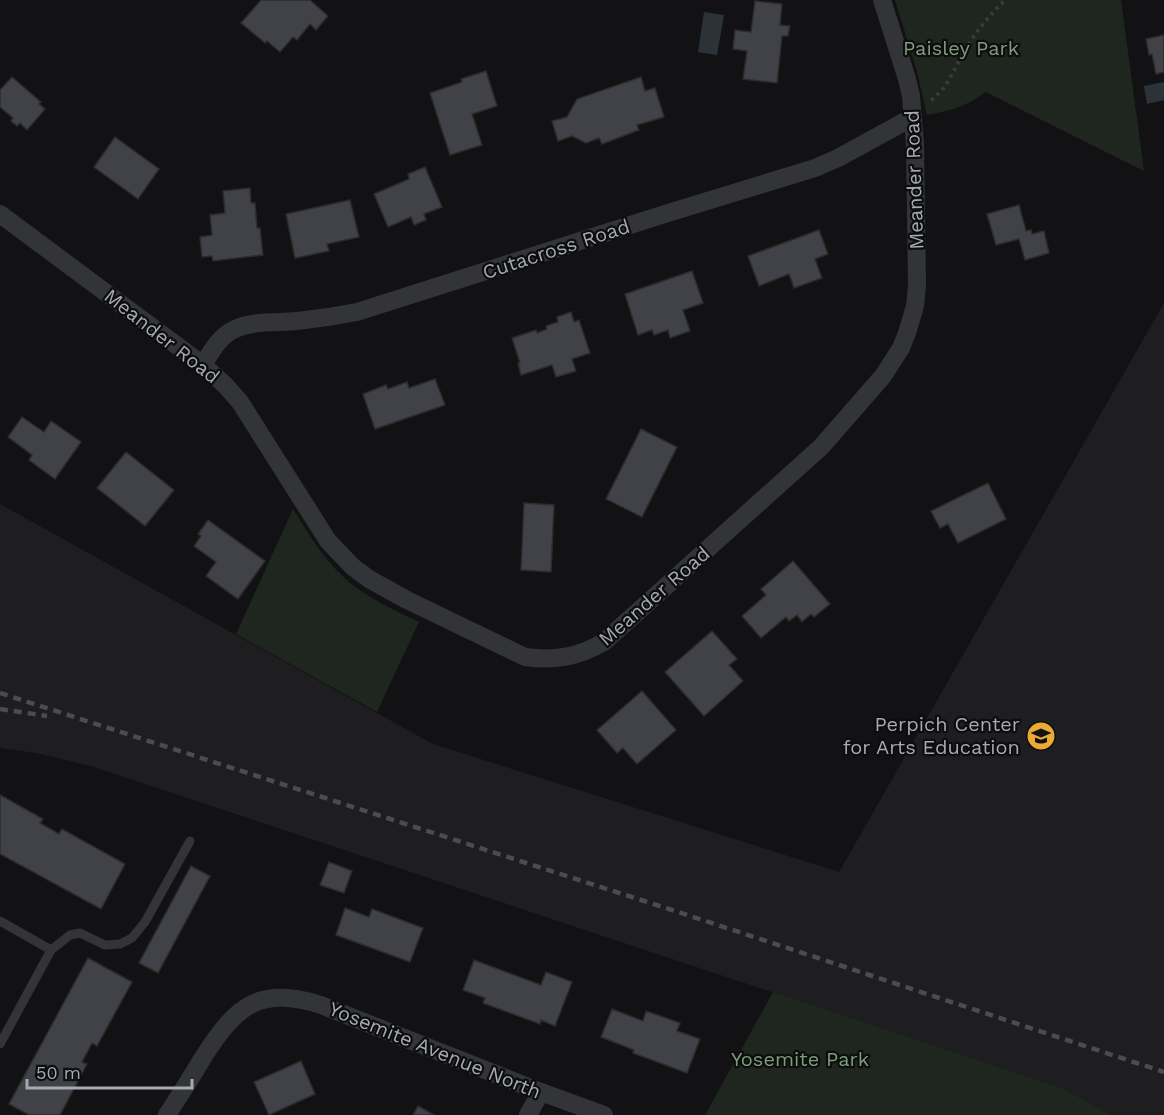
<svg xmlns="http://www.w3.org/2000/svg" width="1164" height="1115" viewBox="0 0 1164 1115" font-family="'Work Sans',sans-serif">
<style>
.built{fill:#1e1e20}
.green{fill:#1e261f}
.water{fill:#2b3339}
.building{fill:#414247;stroke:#2c2c2f;stroke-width:1.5}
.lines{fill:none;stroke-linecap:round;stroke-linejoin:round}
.path{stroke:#393b3f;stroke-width:4;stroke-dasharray:3 4.5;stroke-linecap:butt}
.service{stroke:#333438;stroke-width:9}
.minor{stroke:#333438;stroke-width:18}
.rail{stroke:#4a4c51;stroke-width:4.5;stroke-dasharray:8 6;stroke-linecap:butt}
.labels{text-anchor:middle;stroke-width:4.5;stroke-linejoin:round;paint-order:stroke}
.park-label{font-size:20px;fill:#7c9e7d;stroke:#0d0d0e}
.street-label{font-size:20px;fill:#a4a9b4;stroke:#0d0d0e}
.poi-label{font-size:20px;fill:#a4a9b4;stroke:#0d0d0e;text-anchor:end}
</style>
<rect width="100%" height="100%" fill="#121214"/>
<!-- built -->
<path class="built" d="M1164,303V1115H1112L1064,1089L94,767L36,753L0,748V504L433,744L839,872Z"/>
<!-- green -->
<g class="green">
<path d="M895,0H1121L1144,171L986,92C965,107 952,110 927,115L916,68Z"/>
<path d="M293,509C311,538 329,568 357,588C376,602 398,612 419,622L377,712L236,634Z"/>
<path d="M773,992L1064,1089L1112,1115H705Z"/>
</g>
<!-- water -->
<g class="water">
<path d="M704,12L724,15L717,55L698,52Z"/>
<path d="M1164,82V100L1147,104L1144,86Z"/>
</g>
<!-- building -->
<g class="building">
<path d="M261,0H310L328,16L316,30L310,24L297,40L293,37L280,52L267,41L265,43L241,23Z"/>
<path d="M755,1L782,4L780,25L790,26L788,36H782L777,83L743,79L747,51L733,49L735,30L751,32Z"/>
<path d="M1164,35V72L1156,74L1152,54L1149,55L1146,39Z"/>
<path d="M486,71L497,106L472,114L482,145L450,155L430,93L462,82L461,79Z"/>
<path d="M12,77L41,102L39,104L45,109L27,130L20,123L17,126L11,121L13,118L0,107V90Z"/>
<path d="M641,77L645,91L655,88L664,117L637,125L639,130L602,144L599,138L586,143L572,136L558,141L552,121L567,117L577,99Z"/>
<path d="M115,137L159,169L138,199L94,167Z"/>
<path d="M425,167L442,207L424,214L426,220L414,225L411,217L388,227L374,194L409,179L408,174Z"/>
<path d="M250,188L251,203H255L257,228H260L263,255L213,261L212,256L202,257L200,237L212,235L210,215L225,213L223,191Z"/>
<path d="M350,200L359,237L327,244L329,251L295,258L286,214Z"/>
<path d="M1019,205L1026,231L1031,230L1032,234L1044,231L1049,253L1025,260L1019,239L996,245L987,214Z"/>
<path d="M819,230L828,254L815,259L822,278L794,288L789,274L759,286L748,256Z"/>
<path d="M692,271L703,303L683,310L690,331L670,338L668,330L654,335L652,330L638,335L625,294Z"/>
<path d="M571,312L574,322L579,320L590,353L572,359L576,371L556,377L552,365L521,375L518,363H520L512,338L536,330L537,333L547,329L546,326L558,322L557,317Z"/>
<path d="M435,379L445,405L375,429L363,394L386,385L388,389L407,382L409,388Z"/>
<path d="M22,417L44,432L51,421L81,442L55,479L29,460L32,455L8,437Z"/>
<path d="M641,429L677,447L642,517L606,499Z"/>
<path d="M126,452L174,490L145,526L97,488Z"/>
<path d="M988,483L1006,519L958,543L948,524L940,528L931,511Z"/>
<path d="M524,503L554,505L551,572L521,570Z"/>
<path d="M208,520L265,561L238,599L206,576L216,562L194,546L201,536L198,534Z"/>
<path d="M793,561L830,604L814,617L811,614L802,622L797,615L789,621L786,617L761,638L742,616L766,595L761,589Z"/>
<path d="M712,631L737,659L729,665L743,681L704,716L665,672Z"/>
<path d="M642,691L676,730L637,764L623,748L617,753L597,730Z"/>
<path d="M0,795L43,819L40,823L59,834L62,829L125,864L101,909L0,854Z"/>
<path d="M329,862L352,871L344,893L320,885Z"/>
<path d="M191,866L210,876L158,973L139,963Z"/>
<path d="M345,908L369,917L372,909L423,928L410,962L336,935Z"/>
<path d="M88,958L132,982L97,1046L92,1043L82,1062L87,1064L60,1115H29L9,1104Z"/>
<path d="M474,960L541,985L546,972L572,982L555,1026L541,1020L540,1024L483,1003L485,998L463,990Z"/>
<path d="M612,1009L643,1021L646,1011L680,1023L677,1031L700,1039L687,1073L633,1053L634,1050L601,1037Z"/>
<path d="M301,1061L315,1094L269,1115L254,1082Z"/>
<path d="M418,1106L434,1115H413Z"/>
</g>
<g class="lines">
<!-- path -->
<path class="path" d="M931,100C950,87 956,63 968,45C979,28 991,14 1005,0"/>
<!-- service -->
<g class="service">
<path d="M0,921L51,950L0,1044"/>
<path d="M51,950L70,935L80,933L105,945L120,944L132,938L145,922L190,841"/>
</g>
<!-- minor -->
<g class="minor">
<path d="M0,214L203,365L225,385L240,402L328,541L353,567L369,579L407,600L525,657C555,661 578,657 604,642L821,447L883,376L901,348L907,333L915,306L917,285L915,145L911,96L907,79L882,0"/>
<path d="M203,365C211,352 219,337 233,330C252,320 276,323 297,321C317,319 337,316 357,312L668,213L815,168L838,158L913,117"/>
<path d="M167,1115C180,1095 192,1076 204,1056C236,1006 260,985 321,1005L541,1092L604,1115"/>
<path d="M528,1115L541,1092"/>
</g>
<!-- rail -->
<g class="rail">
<path d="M0,693L672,910L1164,1072"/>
<path d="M0,709L47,716"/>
</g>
</g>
<!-- icons -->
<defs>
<g id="school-disc" transform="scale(1.5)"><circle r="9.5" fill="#eaaa34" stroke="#0d0d0e"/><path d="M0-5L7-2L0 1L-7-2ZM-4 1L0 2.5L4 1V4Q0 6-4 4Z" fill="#111"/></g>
</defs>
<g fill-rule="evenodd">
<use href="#school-disc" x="1041" y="736"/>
</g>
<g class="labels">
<!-- park labels -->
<g class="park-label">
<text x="961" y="55">Paisley Park</text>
<text x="800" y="1066">Yosemite Park</text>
</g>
<!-- street labels -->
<g class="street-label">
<text transform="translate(914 180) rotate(-92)" y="7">Meander Road</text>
<text transform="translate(556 249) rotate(-18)" y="7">Cutacross Road</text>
<text transform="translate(162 336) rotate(38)" y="7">Meander Road</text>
<text transform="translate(654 596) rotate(-41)" y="7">Meander Road</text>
<text transform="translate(435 1050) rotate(22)" y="7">Yosemite Avenue North</text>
</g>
<!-- poi labels -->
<g class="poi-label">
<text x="1020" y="731">Perpich Center<tspan x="1020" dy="23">for Arts Education</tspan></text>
</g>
</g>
<!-- scale -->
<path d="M27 1079v9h165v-9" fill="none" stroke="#a4a9b4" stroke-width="3"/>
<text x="36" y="1079" font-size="18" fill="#a4a9b4" stroke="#0d0d0e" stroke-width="4.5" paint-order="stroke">50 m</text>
</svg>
